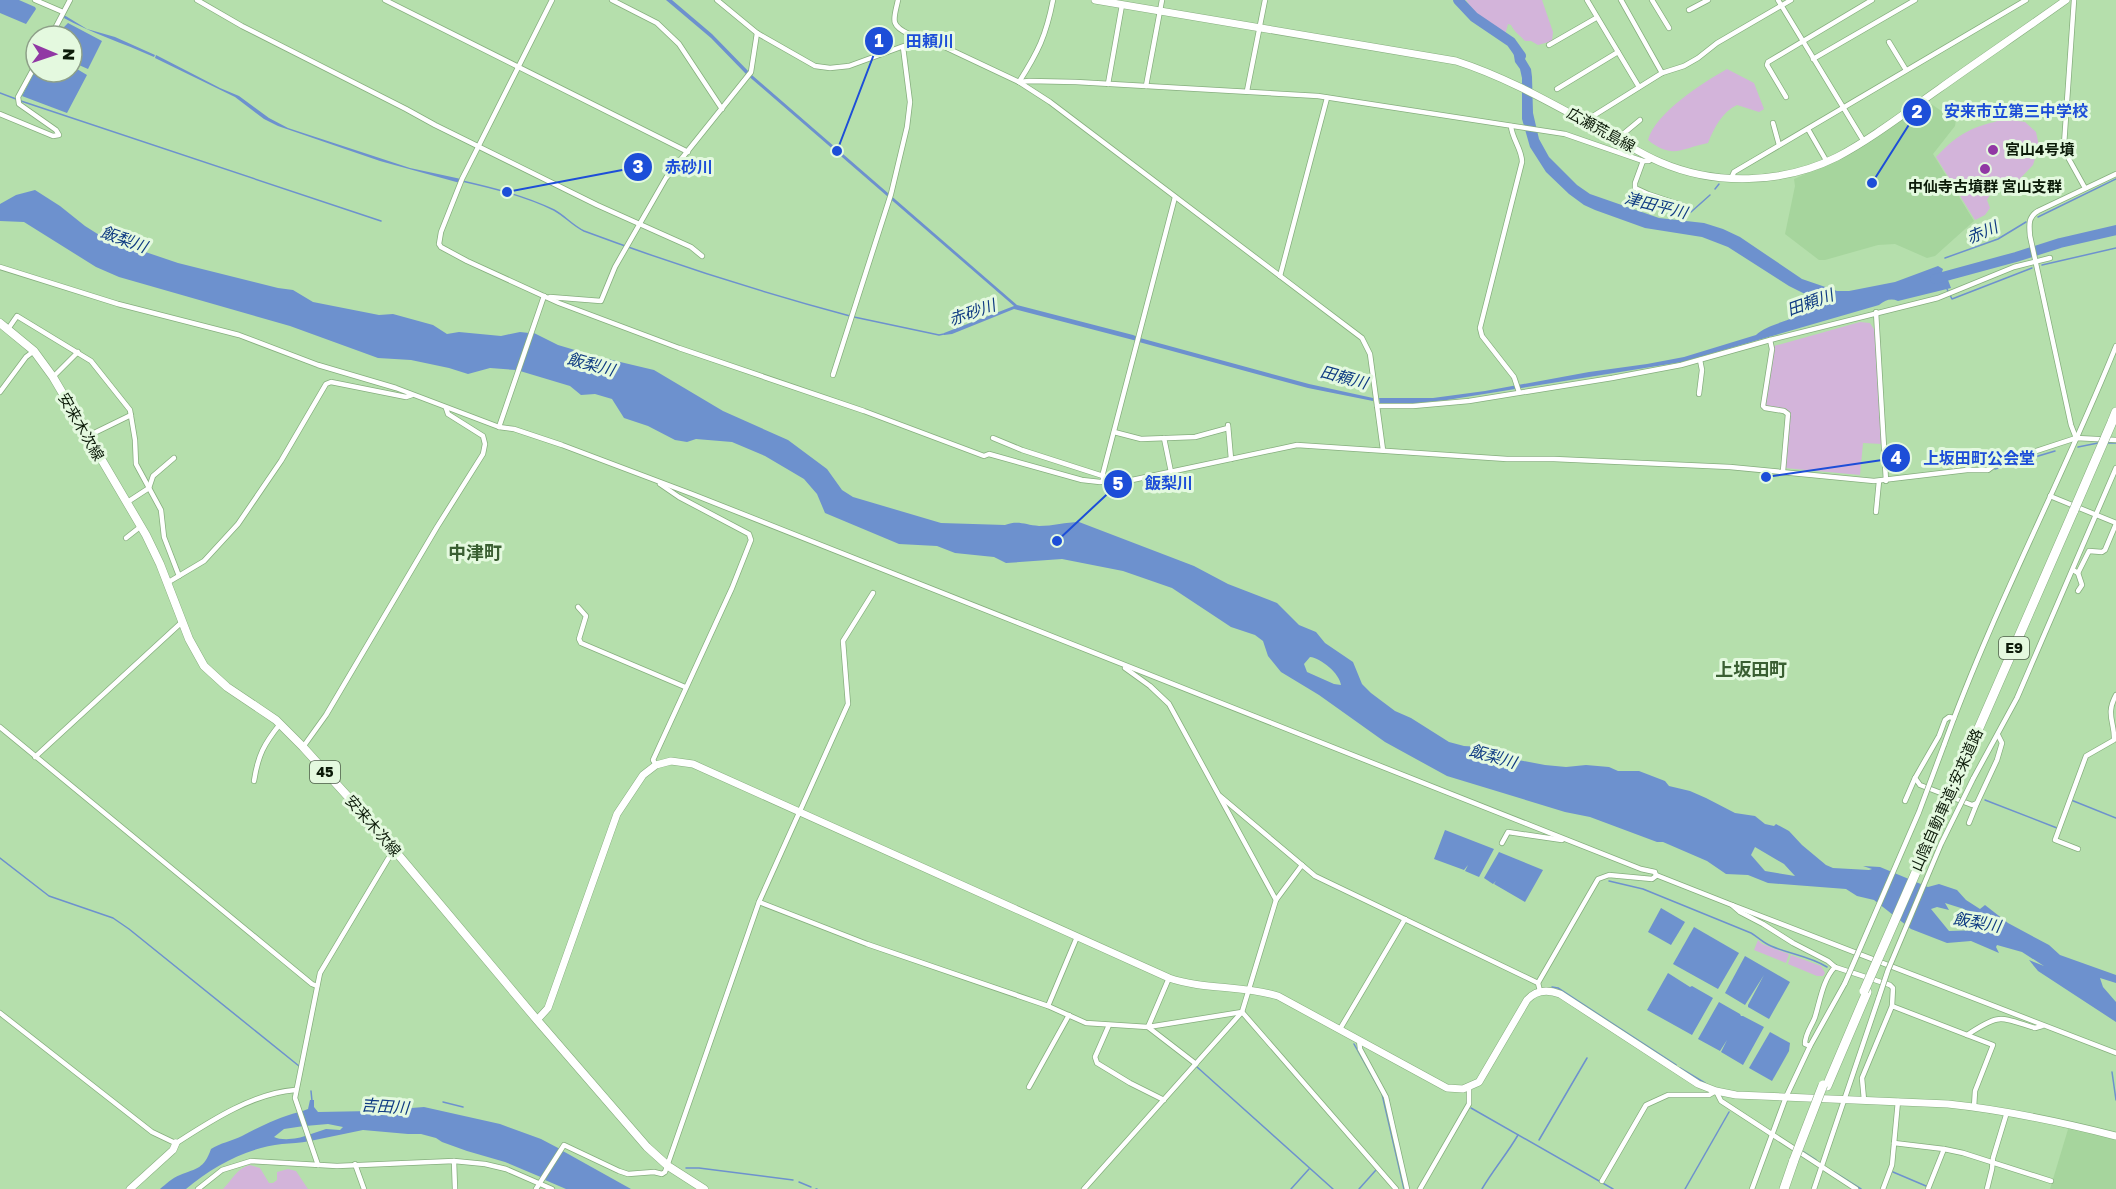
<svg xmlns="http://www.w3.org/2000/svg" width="2116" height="1189" viewBox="0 0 2116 1189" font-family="'Golos Text','Noto Sans JP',sans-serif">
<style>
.built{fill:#a6d59d}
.green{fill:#d3b4da}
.water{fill:#6d91ce;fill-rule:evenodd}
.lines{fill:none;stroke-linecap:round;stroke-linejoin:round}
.stream{stroke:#6d91ce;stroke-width:1.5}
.river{stroke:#6d91ce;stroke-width:10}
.street-casing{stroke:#86ae7e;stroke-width:6}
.secondary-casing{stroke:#86ae7e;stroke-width:8}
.primary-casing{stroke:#86ae7e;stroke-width:9}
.highway-casing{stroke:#86ae7e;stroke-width:10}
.street{stroke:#fff;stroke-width:4.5}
.secondary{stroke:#fff;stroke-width:7}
.primary{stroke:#fff;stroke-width:8}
.highway{stroke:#fff;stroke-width:9}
.street-bridge-casing{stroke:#86ae7e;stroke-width:6;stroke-linecap:butt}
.highway-bridge-casing{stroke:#86ae7e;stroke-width:10;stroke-linecap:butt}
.street-bridge{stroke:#fff;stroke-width:4.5}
.highway-bridge{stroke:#fff;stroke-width:9}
.poi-dot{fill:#9138a4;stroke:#e4f9df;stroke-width:2}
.labels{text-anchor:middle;stroke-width:6;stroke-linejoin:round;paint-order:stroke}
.shield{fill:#e4f9df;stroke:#4d5e49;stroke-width:1.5}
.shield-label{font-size:14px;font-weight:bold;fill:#0c1b09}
.street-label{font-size:15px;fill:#0c1b09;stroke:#e4f9df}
.poi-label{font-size:15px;font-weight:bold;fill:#0c1b09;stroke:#e4f9df;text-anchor:start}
.water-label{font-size:16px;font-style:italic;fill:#0e3a82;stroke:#e4f9df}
.quarter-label{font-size:18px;font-weight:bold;fill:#3a5f32;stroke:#e4f9df}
.leader{fill:none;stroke:#1d4ed8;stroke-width:2}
.callout-dot{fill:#1d4ed8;stroke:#e4f9df;stroke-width:2}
.mark-label{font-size:18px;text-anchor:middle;font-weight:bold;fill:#fff}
.callout-label{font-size:16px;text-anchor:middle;font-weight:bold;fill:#1d4ed8;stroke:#e4f9df;stroke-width:6;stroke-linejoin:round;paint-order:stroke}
</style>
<rect width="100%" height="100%" fill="#b5dfac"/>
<!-- built -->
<g class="built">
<path d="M1927,101L1950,117L1956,119L1955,126L1933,154L1974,221L1935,256L1927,258L1895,244L1878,245L1825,260H1819L1785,234L1795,186L1794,179L1847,156Z"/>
<path d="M2069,1126L2116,1138V1189H2050Z"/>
</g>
<!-- green -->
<g class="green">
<path d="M1466,0H1542L1553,32L1552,41L1538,45L1531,41H1525C1520,35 1515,33 1511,25L1508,24L1505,35L1474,11Z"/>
<path d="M1727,69L1754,83L1764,109L1759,112L1737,105C1722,112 1714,128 1708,143C1682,148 1673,160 1648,140C1655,113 1704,82 1727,69Z"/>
<path d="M2005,119L2025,122L2036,132L2039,146L2033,165L2013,186L2004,184L1995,186L1987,200L1990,208L1985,215L1975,220L1936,157C1961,131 1971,128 2005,119Z"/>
<path d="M1860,322L1870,323L1875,331L1882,444L1863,443L1860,475L1785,468L1790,412L1786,409L1767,407L1765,404L1774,346Z"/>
<path d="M1758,940L1762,944L1789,954L1786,963L1754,950Z"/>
<path d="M1791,955L1821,966L1825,973L1823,976H1817L1788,964Z"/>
<path d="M250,1165L260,1168L269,1183H273L277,1180V1172L288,1169L296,1171L308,1189H223C232,1180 237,1168 250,1165Z"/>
</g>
<!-- water -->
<g class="water">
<path d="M0,0H19L35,7L36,9L26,24L0,13Z"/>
<path d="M666,0H672L712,34L753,76L1017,305L1133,335L1138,337L1137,341L1014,309L952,334L944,335V333L1014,306L746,74L711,38Z"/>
<path d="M64,15L87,29L115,37L155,55L154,57C123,43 91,33 62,17Z"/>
<path d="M68,23L102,41L88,69L72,62V36H55Z"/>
<path d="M1512,44L1519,49L1531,69L1532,77L1533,113L1539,139L1549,157L1577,185L1590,194L1659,218L1704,223L1723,229L1740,237L1802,279L1837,291H1849L1895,282L1938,266L1943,269L1942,272H1945L1951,288L1898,301C1891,298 1885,300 1879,305L1682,362L1447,400L1417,403H1380L1379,398H1433L1485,391L1589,372L1647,364L1684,357L1756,335C1769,322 1797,322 1809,306L1808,298L1805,294L1789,286L1728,247L1702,237L1645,228L1595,210L1584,205L1569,194L1546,172L1530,147L1522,119V78L1520,69L1515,62Z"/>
<path d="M156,55L220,88L239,96L269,118L288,128L410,168L461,179L460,183L380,161L278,126L264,119L235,97L155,58Z"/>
<path d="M72,66L87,75L67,113L22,96L36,69V72H72Z"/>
<path d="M35,190L60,206L85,226L104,238L178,263L278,288L293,290L313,302L379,315L393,314L433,325L447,334L459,332L501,336L520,332L529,333L516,370L490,368L468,374L449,368L411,360L378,358L290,326L119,277L96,267L24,222L0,221V204L16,195Z"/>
<path d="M534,333L558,345L595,356L654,370L723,411L788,440L827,469L842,490L853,497L941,523L1005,525C1019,520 1025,525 1039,526C1053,526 1066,522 1079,522L1194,566L1228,584L1277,603L1299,625L1316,632L1325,643L1353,662L1362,684L1371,693L1395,711L1411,718L1449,742L1464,746L1481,747L1508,758L1545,765L1566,767L1586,765L1609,767L1618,771H1639L1665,781L1669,786L1690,791L1706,798L1735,813L1755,816L1765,824L1774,826L1776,824L1789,831L1802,845L1826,865L1833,868L1869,870L1872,869L1863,866L1880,867L1928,887L1939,884L1957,890L1966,900L1980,909L1985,905L2008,923L2049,945L2060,955L2116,975V983L2100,978L2103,987L2116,1002V1022L2038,971L2029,960L2044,966L2022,952L1997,945L1996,947L1999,953L1971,941L1947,943L1911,929L1874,900L1857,896L1846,889L1768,883L1748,875L1726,874L1707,861L1663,842H1657L1590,817L1565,812L1447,776L1385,742L1319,695L1281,672L1268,656L1263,641L1255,635L1231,627L1172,588L1123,571L1062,559L1006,563L994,557L955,553L937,546L899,544L825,513L817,494L804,479L765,456L732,442L696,439L687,442L675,440L648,426L624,418L612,399L595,394L581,395L570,386L520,371ZM1310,657C1321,658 1340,674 1341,685L1334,684L1307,672L1304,664ZM1755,847L1784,864L1795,876L1765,871L1751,855ZM1945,903L1964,909L1989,927L1981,930L1949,931L1931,909L1937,907L1949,910Z"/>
<path d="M1140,338L1309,384L1373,398V401L1308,388L1139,342Z"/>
<path d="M1445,830L1494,849L1479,877L1465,871L1468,865L1464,870L1434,859Z"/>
<path d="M1499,852L1543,870L1525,902L1494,884L1496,881L1493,884L1484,878Z"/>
<path d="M1661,908L1685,922L1671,945L1648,932Z"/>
<path d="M1694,927L1739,953L1718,989L1673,964Z"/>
<path d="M1745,956L1790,982L1769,1019L1748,1007V1005L1764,975L1745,1005L1725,993Z"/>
<path d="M1668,973L1690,987L1692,986L1713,998L1692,1035L1647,1010Z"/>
<path d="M1719,1002L1740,1014L1741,1016H1743L1764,1027L1743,1065L1721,1052L1727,1040L1720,1051L1698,1039Z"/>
<path d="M1770,1032L1790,1043L1789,1051L1772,1081L1749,1068Z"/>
<path d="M310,1100H314V1107L318,1112L372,1111L392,1113L399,1109L424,1107L500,1124L541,1139L560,1149L543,1178L505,1162L467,1151L442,1142L436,1138L421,1134H408L363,1130L310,1141L308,1135L326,1129L340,1130L343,1127L328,1124L305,1126L300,1112L308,1109Z"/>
<path d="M299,1112L304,1126L284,1129L274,1137C282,1141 299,1139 307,1135L310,1141C300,1143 291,1143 282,1144C247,1148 213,1166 186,1189H160C166,1184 172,1178 180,1175C197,1168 204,1169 211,1149C220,1143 232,1141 242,1136C261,1126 277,1118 299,1112Z"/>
<path d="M561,1150L631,1189H566L545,1180Z"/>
</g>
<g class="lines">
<!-- stream -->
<g class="stream">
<path d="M0,93L16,99"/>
<path d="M21,101L381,221"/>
<path d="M462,181C493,188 525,196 554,210C565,216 573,226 584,231C670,263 760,292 850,316"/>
<path d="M1715,189L1719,184"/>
<path d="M1691,212L1710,195"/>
<path d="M2038,217L2116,179"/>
<path d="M1945,258L1998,239L2026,222"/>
<path d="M2042,265L2116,248"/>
<path d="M1947,289L1952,299L2032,268"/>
<path d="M854,317L939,335L944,334"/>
<path d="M2106,443H2116"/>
<path d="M2078,447L2098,443"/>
<path d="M1995,469L2055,451"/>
<path d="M1985,800L2057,828"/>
<path d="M2071,800L2116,818"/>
<path d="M0,858L49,896L113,918L129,929L299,1066"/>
<path d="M1609,881L1643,889L1751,933C1758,937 1763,943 1771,946C1789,954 1809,956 1827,967"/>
<path d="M1552,987L1558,988L1676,1065"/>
<path d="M1354,1044L1382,1094L1404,1189"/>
<path d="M1197,1067L1333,1189"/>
<path d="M1680,1068L1705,1083"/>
<path d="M2112,1072L2116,1100"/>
<path d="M311,1091L312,1101"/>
<path d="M443,1102L463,1107"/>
<path d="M1471,1108L1613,1189"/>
<path d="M1539,1140L1587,1058"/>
<path d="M1802,1151L1816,1160"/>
<path d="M686,1168H699L793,1180"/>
<path d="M1834,1172L1861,1189"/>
<path d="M1893,1172L1926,1186"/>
<path d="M799,1182L811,1187"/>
<path d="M816,1189H817"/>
<path d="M1291,1189L1309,1169"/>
<path d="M1359,1189L1376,1170"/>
<path d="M1482,1189C1493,1170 1507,1154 1518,1135"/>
<path d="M1685,1189L1729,1112"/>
</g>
<!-- river -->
<g class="river">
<path d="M1458,0L1474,17L1511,42L1521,56"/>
<path d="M1935,279L2016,257L2060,243L2116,230"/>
</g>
<!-- street casing -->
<g class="street-casing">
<g id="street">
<path d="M35,0L63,12"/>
<path d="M197,0L242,26L406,109L435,125L597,205L691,247L702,256"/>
<path d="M385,0L688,152"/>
<path d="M552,0L462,179L441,232L439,244L441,247L467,261L559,303L679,348L864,411L984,456L989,454L1082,480L1100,482L1132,480L1297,445L1507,459H1554L1730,467L1874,481L1967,470H1988L1996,464L2076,438L2116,440"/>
<path d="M612,0L657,23L679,44L722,109"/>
<path d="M717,0L757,33L815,66L830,68L849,66L912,43L923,40L932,41L1019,82L1050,102L1362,338L1370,354L1383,450"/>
<path d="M898,0C894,19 889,25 909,34L912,43"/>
<path d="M1587,0L1639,87"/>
<path d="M1621,0L1662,73"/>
<path d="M1652,0L1669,28"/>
<path d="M1778,0L1863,140"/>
<path d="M2074,0L2064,145L2065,152L2085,188"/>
<path d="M1689,10L1708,0"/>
<path d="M51,36L70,0"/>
<path d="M1889,42L1906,70"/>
<path d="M1549,45L1596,18"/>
<path d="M1813,59L1915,0"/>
<path d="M1019,82L1029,81L1076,82L1318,96L1565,134L1643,161H1649L1652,158"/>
<path d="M1019,82C1038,52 1046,36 1053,0"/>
<path d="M1108,84L1122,5"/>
<path d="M1146,86L1162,0"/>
<path d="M1557,89L1618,52"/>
<path d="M1247,91L1265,0"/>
<path d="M1786,97L1767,65L1768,62L1872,0"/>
<path d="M0,114L53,136L59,135L56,130L19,104L18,97L36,64"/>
<path d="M1585,121L1662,73L1684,66L1698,58L1717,43L1791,0"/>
<path d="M1773,123L1779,145"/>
<path d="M1511,126C1512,139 1522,149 1522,162L1480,328L1482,336L1514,377L1519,392"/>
<path d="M1808,129L1827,162"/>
<path d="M1617,139L1640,120"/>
<path d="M1643,161L1635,183V188L1648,194L1684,206"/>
<path d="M1731,179L1734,172L2026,0"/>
<path d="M0,267L118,304L239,335L318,365L396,388L499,427L514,429L562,445L692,494L1641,869L1655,872L1656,876L1652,879L1609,875L1598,879L1538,983"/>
<path d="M1280,276L1327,98"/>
<path d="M550,297L601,301L615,267L666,178L751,72L757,33"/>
<path d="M1876,312L1886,481"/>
<path d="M8,329L17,316L91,361L130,410L135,440L136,464L161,510L164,537L179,576"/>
<path d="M1770,340L1772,349L1763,406L1765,408L1784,411L1788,414L1783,471"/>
<path d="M833,375L891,194L907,127L910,102L903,47"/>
<path d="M53,377L78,352"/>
<path d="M0,392L26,357L34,351"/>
<path d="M1699,394L1702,370L1700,360"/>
<path d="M1377,406H1413L1469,401L1612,378L1681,365L1770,340L1938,298L2014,267L2050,258"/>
<path d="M1228,425L1231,459"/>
<path d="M499,427L544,296"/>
<path d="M1114,432L1141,439L1195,437L1228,428"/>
<path d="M88,436L131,415"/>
<path d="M993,438L1022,450L1103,476"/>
<path d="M1164,438L1171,472"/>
<path d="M2076,438L2071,425L2030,236C2029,225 2028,217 2038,211L2116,174"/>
<path d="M1103,482V473L1175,197"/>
<path d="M2050,496L2116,523"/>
<path d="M126,503L149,488L153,476L174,458"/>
<path d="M1876,512L1879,481"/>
<path d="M126,538L140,527"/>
<path d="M2073,570L2078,573L2089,551L2102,552L2105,550L2116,524"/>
<path d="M167,583L204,561L238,524L281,461L326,384L331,382L406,397L412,395"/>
<path d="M2078,591L2082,585L2078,573"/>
<path d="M578,607L586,616L579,639L581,643L685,687"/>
<path d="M1125,668L1150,686L1169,704L1276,900"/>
<path d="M1954,718L1949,717L1945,720L1939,736L1915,778L1920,785L1972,805L1977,803L1997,760L2002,743L1998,735"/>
<path d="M0,727L312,984L317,986"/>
<path d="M1944,745C1993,609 2062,480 2116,346"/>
<path d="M303,747L326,715L437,527L483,454L485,444L483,436L448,414L446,408"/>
<path d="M35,757L182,622"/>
<path d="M656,765L653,760L732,588L751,540L749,534L679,497L660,484"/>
<path d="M1973,779L2017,698L2116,468"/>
<path d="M254,781C258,755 264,744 280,724"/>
<path d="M1905,801L1915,778"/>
<path d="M1969,823L1977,803"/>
<path d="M1502,843L1508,832L1562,840"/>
<path d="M2078,849L2055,840L2086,756L2114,740C2115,722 2105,715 2116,695"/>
<path d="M1302,865L1315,876L1538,983L1540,991"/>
<path d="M1656,875L1732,905L1740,912L1763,924L1793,943L1828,961L1835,967"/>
<path d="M759,902L867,944L1048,1006L1086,1023L1148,1027L1196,1064"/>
<path d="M1732,905L2116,1053"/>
<path d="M1169,978L1148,1027L1242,1012L1396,1189"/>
<path d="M1048,1006L1077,937"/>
<path d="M0,1013L152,1132L173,1142H178C212,1120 254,1093 295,1090"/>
<path d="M1109,1025L1095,1057L1097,1063L1130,1083L1164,1100"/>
<path d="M1340,1029L1405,919"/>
<path d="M1967,1035C2000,1013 1999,1017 2035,1028L2042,1026"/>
<path d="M1359,1040L1360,1049L1386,1097L1407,1189"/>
<path d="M1810,1046L1805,1044C1805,1033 1812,1026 1815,1017C1820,1001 1823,979 1835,967L1890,985L1893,988L1892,1006"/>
<path d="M1029,1087L1069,1015"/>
<path d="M1864,1100L1862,1078L1892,1006L1993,1045L1975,1091L1974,1107"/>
<path d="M1894,1143L1944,1149L1928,1189"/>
<path d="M1944,1149L1963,1153L2051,1181"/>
<path d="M454,1161L455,1189"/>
<path d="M355,1164L364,1189"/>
<path d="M318,1165L295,1098L320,973L388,859L395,850"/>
<path d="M1602,1181L1646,1105L1668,1095H1709L1716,1091L1721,1101L1856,1189"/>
<path d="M198,1189L222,1170L251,1161L337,1166L454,1161L485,1164L506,1169L552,1189"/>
<path d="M536,1189L564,1145L619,1171L628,1174L654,1172L662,1174L665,1172L759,902L848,704L843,641L873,593"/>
<path d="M1084,1189L1242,1012L1276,900L1302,865L1220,796"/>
<path d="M1420,1189L1469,1104V1087"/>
<path d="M1752,1189L1786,1097L1810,1046L1845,983"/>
<path d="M1814,1189L1879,997"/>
<path d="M1883,1189L1892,1165L1898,1101"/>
<path d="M1987,1189L1992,1169L1993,1158L2007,1112"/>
</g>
</g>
<!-- secondary casing -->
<g class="secondary-casing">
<g id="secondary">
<path d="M1095,0L1456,61C1512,79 1561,109 1612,136C1628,145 1643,155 1660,162C1715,186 1783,184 1837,157C1873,138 1906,112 1939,89C1981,59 2024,30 2066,0"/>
<path d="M537,1020L548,1008L617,814L643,775L656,765L671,761L693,764L1169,978C1204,990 1242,985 1278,996L1447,1088L1463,1089L1479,1082L1527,1000C1536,990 1547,989 1560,994L1698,1084L1716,1091L1736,1095L1948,1104C2005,1110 2061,1122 2116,1136"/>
<path d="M130,1189L173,1150L176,1143"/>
</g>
</g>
<!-- primary casing -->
<g class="primary-casing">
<path id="primary" d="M0,323L34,351L53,377L146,535L160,564L189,639L204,666L227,687L276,720L303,747L370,821L537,1020L647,1147L668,1166L704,1189"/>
</g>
<!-- highway casing -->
<g class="highway-casing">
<g id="highway">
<path d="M2112,422L2116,412"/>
<path d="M1954,785L2074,510"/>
<path d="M1827,1086L1867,992"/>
<path d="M1784,1189L1794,1160"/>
</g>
</g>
<!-- street -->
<use href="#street" class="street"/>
<!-- secondary -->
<use href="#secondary" class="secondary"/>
<!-- primary -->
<use href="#primary" class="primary"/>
<!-- highway -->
<use href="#highway" class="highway"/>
<!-- street-bridge casing -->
<g class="street-bridge-casing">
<g id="street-bridge">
<path d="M1845,983L1919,812L1944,745"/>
<path d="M1879,997L1888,970L1941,844L1973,779"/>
</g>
</g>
<!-- highway-bridge casing -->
<g class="highway-bridge-casing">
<g id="highway-bridge">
<path d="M2074,510L2112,422"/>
<path d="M1864,991L1954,785"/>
<path d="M1794,1160L1823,1085"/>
</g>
</g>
<!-- street-bridge -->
<use href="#street-bridge" class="street-bridge"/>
<!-- highway-bridge -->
<use href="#highway-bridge" class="highway-bridge"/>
</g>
<!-- markers -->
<g class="poi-dot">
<circle cx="1993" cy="150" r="6"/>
<circle cx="1985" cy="169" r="6"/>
</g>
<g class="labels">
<!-- shield labels -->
<g class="shield">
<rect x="1999" y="637" width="30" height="22" rx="4.5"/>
<rect x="310" y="761" width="30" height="22" rx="4.5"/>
</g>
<g class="shield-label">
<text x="2014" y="653">E9</text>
<text x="325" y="777">45</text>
</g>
<!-- street labels -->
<g class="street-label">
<text transform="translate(1601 130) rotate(29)" y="5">広瀬荒島線</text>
<text transform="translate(81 427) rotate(60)" y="5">安来木次線</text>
<text transform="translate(1947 800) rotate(-66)" y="5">山陰自動車道;安来道路</text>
<text transform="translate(373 826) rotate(49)" y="5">安来木次線</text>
</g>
<!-- poi labels -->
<g class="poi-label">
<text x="2005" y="155">宮山4号墳</text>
<text x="1985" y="192" text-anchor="middle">中仙寺古墳群 宮山支群</text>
</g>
<!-- water labels -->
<g class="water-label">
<text transform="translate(1656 205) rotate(14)" y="6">津田平川</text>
<text transform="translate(1982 232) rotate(-23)" y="6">赤川</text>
<text transform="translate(124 239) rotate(20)" y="6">飯梨川</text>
<text transform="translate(1810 302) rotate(-20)" y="6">田頼川</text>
<text transform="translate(972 312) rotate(-19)" y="6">赤砂川</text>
<text transform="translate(591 364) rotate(15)" y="6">飯梨川</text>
<text transform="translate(1344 377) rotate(15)" y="6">田頼川</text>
<text transform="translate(1493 756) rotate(16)" y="6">飯梨川</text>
<text transform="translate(1977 922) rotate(10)" y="6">飯梨川</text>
<text transform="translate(385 1106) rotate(4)" y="6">吉田川</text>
</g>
<!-- quarter labels -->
<g class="quarter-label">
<text x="475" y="559">中津町</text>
<text x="1751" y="676">上坂田町</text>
</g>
</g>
<!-- callouts -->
<path class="leader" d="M837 151L879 41M1872 183L1917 112M507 192L638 167M1766 477L1896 458M1057 541L1118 484"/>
<g class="callout-dot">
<circle cx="837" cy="151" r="6"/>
<circle cx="1872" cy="183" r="6"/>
<circle cx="507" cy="192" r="6"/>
<circle cx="1766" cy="477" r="6"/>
<circle cx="1057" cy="541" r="6"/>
<circle cx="879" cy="41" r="15"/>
<circle cx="1917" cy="112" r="15"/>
<circle cx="638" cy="167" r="15"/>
<circle cx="1896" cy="458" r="15"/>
<circle cx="1118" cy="484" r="15"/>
</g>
<g class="mark-label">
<text x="879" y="47">1</text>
<text x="1917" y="118">2</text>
<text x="638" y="173">3</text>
<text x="1896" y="464">4</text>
<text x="1118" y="490">5</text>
</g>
<g class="callout-label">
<text x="930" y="47">田頼川</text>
<text x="2016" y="117">安来市立第三中学校</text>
<text x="689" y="173">赤砂川</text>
<text x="1979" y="464">上坂田町公会堂</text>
<text x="1169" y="489">飯梨川</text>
</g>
<!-- north arrow -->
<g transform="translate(54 54) rotate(92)"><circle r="28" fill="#e4f9df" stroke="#8ea089" stroke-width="1.5"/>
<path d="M0-4.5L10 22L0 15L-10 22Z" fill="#9138a4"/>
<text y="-9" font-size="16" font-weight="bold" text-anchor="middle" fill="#0c1b09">N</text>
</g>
</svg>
